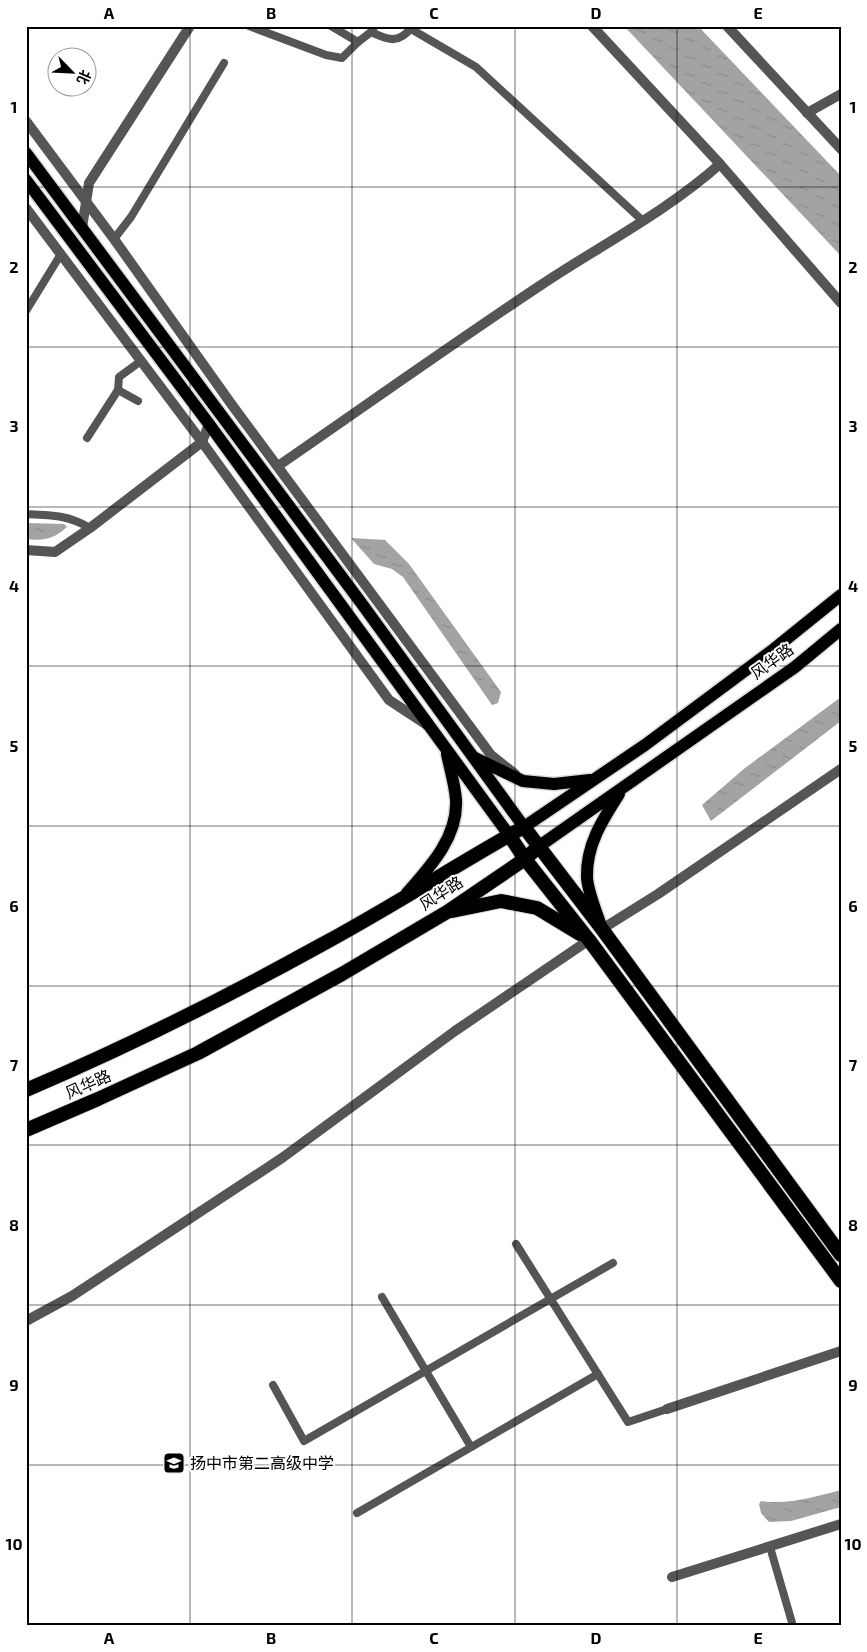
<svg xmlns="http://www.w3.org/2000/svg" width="867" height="1652" viewBox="0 0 867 1652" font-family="'Exo 2','Noto Sans SC',sans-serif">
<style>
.water{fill:url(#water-ripples)}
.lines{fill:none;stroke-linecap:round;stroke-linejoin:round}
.primary-casing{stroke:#dbdbdb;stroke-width:15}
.trunk-casing{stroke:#dbdbdb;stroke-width:16}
.service{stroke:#555;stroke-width:8}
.minor{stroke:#555;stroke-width:10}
.tertiary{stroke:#555;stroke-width:10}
.primary{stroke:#000;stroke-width:12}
.trunk{stroke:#000;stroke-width:14}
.grid{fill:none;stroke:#000;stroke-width:1;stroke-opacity:0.55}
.labels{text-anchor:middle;stroke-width:4;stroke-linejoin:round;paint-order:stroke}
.street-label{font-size:16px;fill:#000;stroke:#fff}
.poi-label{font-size:16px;fill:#000;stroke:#fff;text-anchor:start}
.neatline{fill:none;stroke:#000;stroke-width:2}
.grid-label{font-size:16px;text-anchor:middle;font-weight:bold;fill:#000}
</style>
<defs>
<pattern id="water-ripples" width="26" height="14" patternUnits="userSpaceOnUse" patternTransform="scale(1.25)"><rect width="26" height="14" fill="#a3a3a3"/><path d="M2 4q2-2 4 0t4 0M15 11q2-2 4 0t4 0" fill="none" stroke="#8b8b8b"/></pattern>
</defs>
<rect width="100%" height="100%" fill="#fff"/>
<!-- water -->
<g class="water">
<path d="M624,26H698L841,176V256Z"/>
<path d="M26,523L64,524L67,527C53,539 45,541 26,539Z"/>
<path d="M351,538L385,540L409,564L501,692L498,703L492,705L403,577L392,569L374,564Z"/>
<path d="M841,697V721L711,821L702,805L745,768Z"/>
<path d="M841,1490V1507L791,1521L769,1522L761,1513L759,1504L761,1501C788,1505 814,1497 841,1490Z"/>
</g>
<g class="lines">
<!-- primary casing -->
<g class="primary-casing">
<g id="primary">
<path d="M26,153L362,604L524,827L645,745L774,649L841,595"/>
<path d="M26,180L209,424L509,835"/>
<path d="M475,758L523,781L554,784L590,780"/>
<path d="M538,847L795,667L841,629"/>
<path d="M407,893C430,867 458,837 456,800C455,785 450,769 447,754"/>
<path d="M601,926C597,914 587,889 587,877C586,845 603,819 619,794"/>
</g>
</g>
<!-- trunk casing -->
<g class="trunk-casing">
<g id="trunk">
<path d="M509,835L525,859L589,940L841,1281"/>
<path d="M452,911L501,901L537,908L580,934"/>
<path d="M26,1090C127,1047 225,998 321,945C390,908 456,865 524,827L602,929L841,1255"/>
<path d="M26,1130L98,1099L198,1053L342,974L447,912L525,859L538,847"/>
</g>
</g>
<!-- service -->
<g class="service">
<path d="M249,26L326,55L342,58L358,42"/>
<path d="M331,26L358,42L371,32L375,26"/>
<path d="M411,29L476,67L643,221"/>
<path d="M371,32C389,40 398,45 413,26"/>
<path d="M114,239L131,217L224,63"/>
<path d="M26,311L61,254"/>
<path d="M118,390L138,401"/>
<path d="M87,438L118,390L119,377L141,361"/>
<path d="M26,514C51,515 68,515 90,528"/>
<path d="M516,1244L628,1422L667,1409"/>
<path d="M382,1297L471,1447"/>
<path d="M273,1385L304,1441L613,1263"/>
<path d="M357,1513L598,1374"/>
<path d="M770,1547L793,1626"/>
</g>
<!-- minor -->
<g class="minor">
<path d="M727,26L841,149"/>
<path d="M807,113L841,94"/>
<path d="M26,121L114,239L232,405L491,755L515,774"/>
<path d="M26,208L202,442L389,700L427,725"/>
<path d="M82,228L89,183L190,26"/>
<path d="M278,466C365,406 452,344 541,285C601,245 666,212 720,164"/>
<path d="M602,929L658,894L841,769"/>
<path d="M26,1321L72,1296L282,1158L455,1031L589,940"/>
<path d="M667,1409L841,1351"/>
<path d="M672,1577L841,1524"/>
</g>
<!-- tertiary -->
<g class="tertiary">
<path d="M592,26L720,164L841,303"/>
<path d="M26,550L55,552L90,528L202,442L209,424"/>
</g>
<!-- primary -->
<use href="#primary" class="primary"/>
<!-- trunk -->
<use href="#trunk" class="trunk"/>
</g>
<!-- grid -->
<path class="grid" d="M190,26V1626M352,26V1626M515,26V1626M677,26V1626M26,187H841M26,347H841M26,507H841M26,666H841M26,826H841M26,986H841M26,1145H841M26,1305H841M26,1465H841"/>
<!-- icons -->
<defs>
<g id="school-square" transform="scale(1.125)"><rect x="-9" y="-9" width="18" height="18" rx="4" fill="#000" stroke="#fff"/><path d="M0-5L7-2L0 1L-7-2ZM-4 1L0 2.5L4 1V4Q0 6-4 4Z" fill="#fff"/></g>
</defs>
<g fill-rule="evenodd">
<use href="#school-square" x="174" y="1463"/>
</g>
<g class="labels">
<!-- street labels -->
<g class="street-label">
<text transform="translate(772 661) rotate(-36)" y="6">风华路</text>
<text transform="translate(441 893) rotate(-33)" y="6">风华路</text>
<text transform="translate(88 1084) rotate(-24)" y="6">风华路</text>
</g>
<!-- poi labels -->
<g class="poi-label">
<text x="190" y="1469">扬中市第二高级中学</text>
</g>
</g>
<!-- border -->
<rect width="867" height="1652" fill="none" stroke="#ffffff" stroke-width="55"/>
<!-- north arrow -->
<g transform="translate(72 72) rotate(114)"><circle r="24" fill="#ffffff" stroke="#999999"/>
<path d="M0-4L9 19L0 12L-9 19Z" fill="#000000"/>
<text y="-8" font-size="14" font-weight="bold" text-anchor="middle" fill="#000000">北</text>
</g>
<rect x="28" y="28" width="812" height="1596" class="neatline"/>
<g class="grid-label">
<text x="109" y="19">A</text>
<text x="271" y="19">B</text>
<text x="434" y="19">C</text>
<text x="596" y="19">D</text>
<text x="758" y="19">E</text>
<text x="14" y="113">1</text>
<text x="853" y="113">1</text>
<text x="14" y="273">2</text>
<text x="853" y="273">2</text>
<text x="14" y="432">3</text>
<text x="853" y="432">3</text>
<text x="14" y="592">4</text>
<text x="853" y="592">4</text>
<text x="14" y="752">5</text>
<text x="853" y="752">5</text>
<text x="14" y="912">6</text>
<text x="853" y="912">6</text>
<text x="14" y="1071">7</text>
<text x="853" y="1071">7</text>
<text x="14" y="1231">8</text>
<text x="853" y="1231">8</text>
<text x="14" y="1391">9</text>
<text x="853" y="1391">9</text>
<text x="14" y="1550">10</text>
<text x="853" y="1550">10</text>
<text x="109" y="1644">A</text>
<text x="271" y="1644">B</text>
<text x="434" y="1644">C</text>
<text x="596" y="1644">D</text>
<text x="758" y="1644">E</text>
</g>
</svg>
